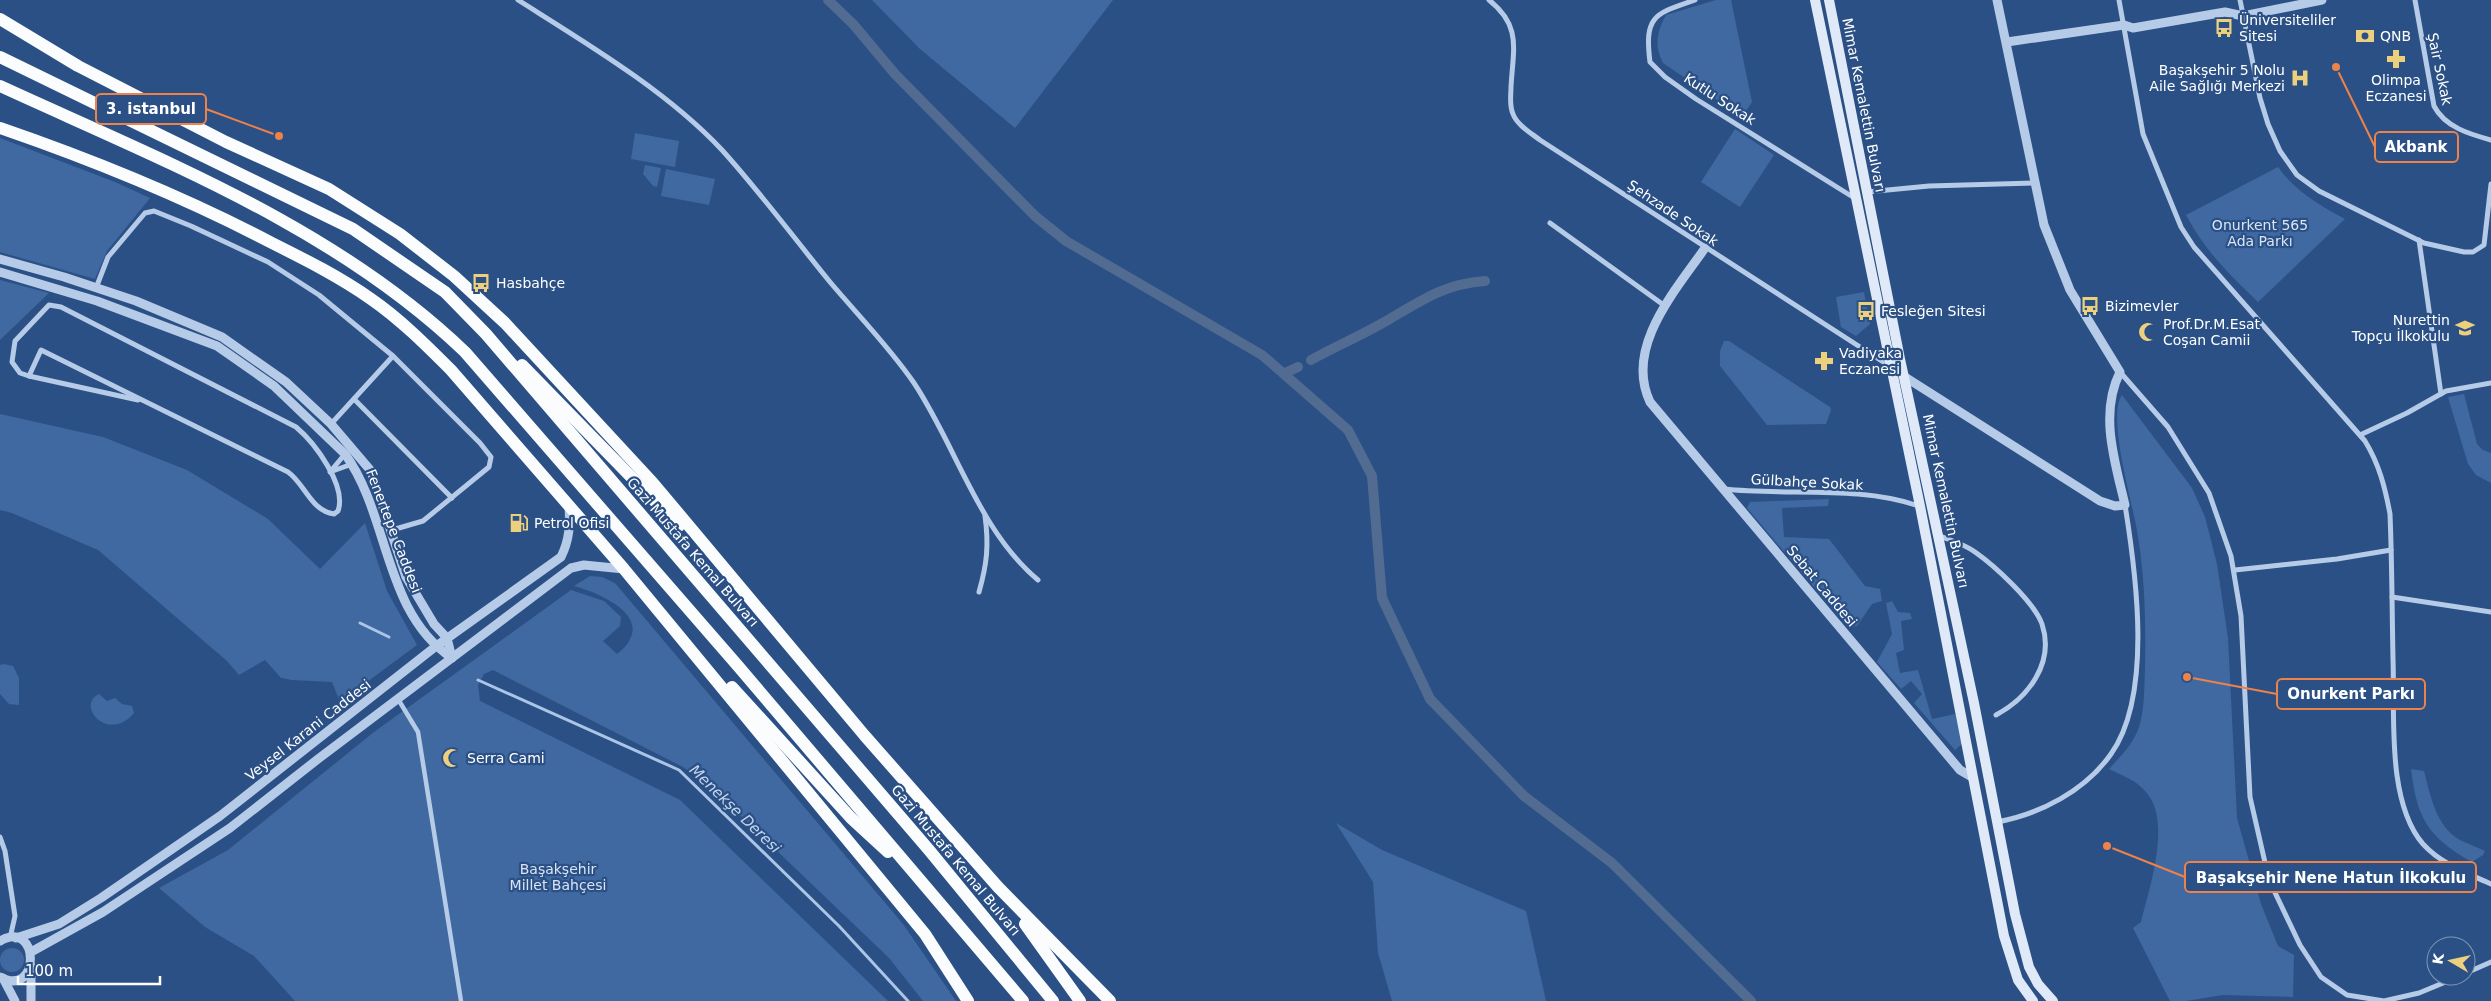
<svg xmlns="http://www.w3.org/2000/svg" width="2491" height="1001" viewBox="0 0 2491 1001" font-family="'DejaVu Sans',sans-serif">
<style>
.green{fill:#4069a1}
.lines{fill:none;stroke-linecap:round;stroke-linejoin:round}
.stream{stroke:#abc5e7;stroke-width:3}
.canal{stroke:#526b91;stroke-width:10}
.pedestrian{stroke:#b6cbe7;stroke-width:4.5}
.minor{stroke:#b6cbe7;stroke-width:5}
.tertiary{stroke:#b6cbe7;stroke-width:9}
.secondary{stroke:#dfe9f7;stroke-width:10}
.trunk{stroke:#fbfcfe;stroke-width:12}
.labels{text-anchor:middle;stroke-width:4.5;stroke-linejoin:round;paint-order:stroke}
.poi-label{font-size:14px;fill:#fff;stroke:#2b5085;text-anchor:start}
.street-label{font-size:14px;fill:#fff;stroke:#2b5085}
.park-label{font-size:14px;fill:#d9e5f6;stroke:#2b5085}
.water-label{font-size:15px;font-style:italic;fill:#c2d5ee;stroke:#2b5085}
.leader{fill:none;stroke:#ee8249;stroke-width:2}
.callout-dot{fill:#ee8249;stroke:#2b5085;stroke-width:2}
.callout{fill:#2b5085;stroke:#ee8249;stroke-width:2}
.callout-label{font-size:15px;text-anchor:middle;font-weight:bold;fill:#fff}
</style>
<rect width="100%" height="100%" fill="#2b5085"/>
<!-- green -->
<g class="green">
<path d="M872,0H1113L1015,128L920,49Z"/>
<path d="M1716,0H1731L1752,102L1742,117L1663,63C1654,46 1657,31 1666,15Z"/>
<path d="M1735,129L1774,155L1740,207L1701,182Z"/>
<path d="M635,133L679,141L675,167L631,159Z"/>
<path d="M0,138L115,182L150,198L107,251L95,279L0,252Z"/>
<path d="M645,165L661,168L657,187L653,186L643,174Z"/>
<path d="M2278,167C2295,191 2319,205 2345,219L2258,302C2229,274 2206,252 2186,215Z"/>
<path d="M666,169L715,179L709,205L661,196Z"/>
<path d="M0,280L49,293L0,340Z"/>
<path d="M1864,292L1870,324L1856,336L1841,327L1836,297Z"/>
<path d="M1724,341H1729L1830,407L1831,410L1826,424L1767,425L1720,366V351Z"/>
<path d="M2464,394L2477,444L2483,450L2491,453V483L2476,475L2468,464L2448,397Z"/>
<path d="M2122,395L2192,488L2205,517L2217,564L2228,638L2237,818L2261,904L2278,946L2294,955L2293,997L2223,995L2186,1001H2170L2133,928L2141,922C2149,889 2173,819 2145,791C2136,780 2121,775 2109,769C2121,756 2131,746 2138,730C2145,711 2144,689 2145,669C2146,622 2145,573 2136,525C2131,499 2107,415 2122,395Z"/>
<path d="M0,414L103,437L187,470L268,519L320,569L365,523L387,591L417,645L340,702L332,682L292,680L281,678L265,660L239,675L227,661L98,550L12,513L0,510Z"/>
<path d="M1829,499L1828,506L1782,508L1784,537L1829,539L1865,586L1880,589L1882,601L1872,604L1857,626L1848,627L1747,508L1750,502Z"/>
<path d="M590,576L602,577L615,583L903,924L956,1001H923L889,958L708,785L683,767L493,670L484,674L478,685L480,701L680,800L888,1001H295L254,956L205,927L159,888L228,850L374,732L571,590L604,601L621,617L620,626L603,641L617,654C622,650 628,645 630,639C645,611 593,591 574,586Z"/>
<path d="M1892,601L1898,612L1910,613L1912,619L1901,621L1904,650L1896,653L1900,673L1918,670L1932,719L1955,714L1962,744L1955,750L1914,703L1922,694L1911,681L1901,689L1877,662L1892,634L1886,603Z"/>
<path d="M4,664L13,666L19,678V705L9,704L0,694V665Z"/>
<path d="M99,694L107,701L115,698L122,704L132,706L134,713C108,744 75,705 99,694Z"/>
<path d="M2411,769L2424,771C2430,794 2436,827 2460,840C2468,844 2477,847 2485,851L2483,855L2472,862C2428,837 2417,819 2411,769Z"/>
<path d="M1336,823L1382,850L1526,911L1546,1001H1392L1378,953L1373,882Z"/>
<circle cx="12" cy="960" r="12"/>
</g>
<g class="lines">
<!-- stream -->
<g class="stream">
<path d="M360,623L389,637"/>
<path d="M478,680L679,770L839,926L908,1001"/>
</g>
<!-- canal -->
<g class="canal">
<path d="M828,0L853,24L895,74L1035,216L1066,241L1262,355L1348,430L1372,476L1382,598L1430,699L1524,796L1612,863L1751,1001"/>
<path d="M1311,360C1338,345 1367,333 1393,317C1425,298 1446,284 1485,281"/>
<path d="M1285,373L1298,367"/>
</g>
<!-- pedestrian -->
<path class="pedestrian" d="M398,699L418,732L461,1001"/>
<!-- minor -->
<g class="minor">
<path d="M518,0C586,43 667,91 722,150C760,192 794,238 830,282C857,314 891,349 914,383C956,446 979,531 1038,580"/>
<path d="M1489,0C1522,26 1513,49 1511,87C1511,96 1509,105 1513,114C1517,125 1531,133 1540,140L1891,367"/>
<path d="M1695,0C1655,14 1644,15 1650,62L1665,77L1696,99L1856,199"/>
<path d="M2119,0L2143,134L2181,227L2194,247L2365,441C2379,464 2385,487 2390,514C2392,562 2392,610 2393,659C2395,712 2386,801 2423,844C2441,864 2467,873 2491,884"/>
<path d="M2240,0L2260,98L2268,124L2280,151L2297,175L2319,191L2424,243L2464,252H2473L2484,245L2491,184"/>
<path d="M2415,0L2434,106C2445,127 2469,134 2491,140"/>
<path d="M1867,192L1929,186L2034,183"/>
<path d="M1550,223L1665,306"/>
<path d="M2419,240L2441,394"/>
<path d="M96,288L108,257L145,213L154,211L191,226L268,262L319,295L393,356L480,443L491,457L489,467L423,521L392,530"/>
<path d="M49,305L61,307L296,427C315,443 347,486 338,511L334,514C311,511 305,484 288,472L41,350L29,376L20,373L12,362L15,341Z"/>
<path d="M2120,372L2168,427L2209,493L2231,556L2241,616L2250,797L2269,880L2300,945L2321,977L2347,995L2384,1001L2419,993L2460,976"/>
<path d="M29,376L138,400"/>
<path d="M354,399L452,498"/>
<path d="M331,424L393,356"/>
<path d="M2360,435L2407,413L2446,391L2491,383"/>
<path d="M345,454L330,472L352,464"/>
<path d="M1724,489C1789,496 1857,485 1919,506"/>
<path d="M1940,536C1952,541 1964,544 1975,552C1995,566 2034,602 2042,624C2055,663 2028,698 1996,715"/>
<path d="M2235,570L2337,559L2391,550"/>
<path d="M979,592C987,564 989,545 985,516"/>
<path d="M2392,597L2491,612"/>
<path d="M1997,822C2040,814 2085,791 2111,754C2153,695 2136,573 2125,505"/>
<path d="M0,837L5,851L15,916L10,938"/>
<path d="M2466,973L2491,962"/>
</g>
<!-- tertiary -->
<g class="tertiary">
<path d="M2007,42L2124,25L2133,28L2225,12L2243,16L2322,0"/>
<path d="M1705,248C1676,290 1624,347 1650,402L1960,770L1972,777"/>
<path d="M0,259L64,277L136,301L222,337L286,382L331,424L371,471L406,577L434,624L447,638L452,658"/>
<path d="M0,272L97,301L217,346L274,386L345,454C390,516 383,612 452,658"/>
<path d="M1905,377L2100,501L2115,506L2125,505C2115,462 2099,414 2120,372L2070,290L2044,225L1997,0"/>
<path d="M16,938L59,924L101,898L220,816L435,647L561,557C570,539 570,524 569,504"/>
<path d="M0,941C40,918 41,999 0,977"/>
<path d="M31,952L103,912L230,828L318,759L571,568L584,565L624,569"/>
<path d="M31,966V1001"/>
<path d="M3,978L15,1001"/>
</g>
<!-- secondary -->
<g class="secondary">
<path d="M1815,0L1920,506L2004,936L2018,980L2033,1001"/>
<path d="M1829,0L1900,359L1974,703L2015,914L2029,967L2038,984L2053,1001"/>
</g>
<!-- trunk -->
<g class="trunk">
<path d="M0,19L78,66L226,142L329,189L400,234L454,276L505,323L653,483L865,736L998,887L1110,1001"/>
<path d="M0,57L353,229L445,292L486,334L929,850L1053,1001"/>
<path d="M0,86C161,160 335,227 465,352L738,666L1023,1001"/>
<path d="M0,128C93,160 184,197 272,243C306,260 340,277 371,299C400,319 426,345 451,370L624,569L925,934L968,1001"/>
<path d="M522,365L679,526"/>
<path d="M732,687L851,818L888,852"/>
<path d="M1025,924L1080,1001"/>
</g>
</g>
<!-- icons -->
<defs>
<g id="bus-bare" transform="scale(1.5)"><path d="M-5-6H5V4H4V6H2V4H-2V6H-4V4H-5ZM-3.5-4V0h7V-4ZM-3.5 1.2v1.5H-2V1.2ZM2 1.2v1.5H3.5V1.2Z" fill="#edd07e" stroke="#2b5085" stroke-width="2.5" paint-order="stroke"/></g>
<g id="bank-bare" transform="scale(1.5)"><path d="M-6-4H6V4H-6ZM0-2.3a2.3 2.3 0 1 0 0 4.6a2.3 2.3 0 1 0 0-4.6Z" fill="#edd07e" stroke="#2b5085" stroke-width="2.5" paint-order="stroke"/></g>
<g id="pharmacy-bare" transform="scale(1.5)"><path d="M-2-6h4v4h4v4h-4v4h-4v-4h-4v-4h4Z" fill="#edd07e" stroke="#2b5085" stroke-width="2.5" paint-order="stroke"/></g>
<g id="hospital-bare" transform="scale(1.5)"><path d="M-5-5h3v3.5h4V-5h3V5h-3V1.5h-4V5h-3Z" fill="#edd07e" stroke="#2b5085" stroke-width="2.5" paint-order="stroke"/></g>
<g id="school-bare" transform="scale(1.5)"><path d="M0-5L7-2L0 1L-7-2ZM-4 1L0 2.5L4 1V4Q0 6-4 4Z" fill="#edd07e" stroke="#2b5085" stroke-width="2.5" paint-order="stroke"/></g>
<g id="mosque-bare" transform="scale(1.5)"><path d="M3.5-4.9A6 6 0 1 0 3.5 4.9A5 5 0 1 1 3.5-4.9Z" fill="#edd07e" stroke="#2b5085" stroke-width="2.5" paint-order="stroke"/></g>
<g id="fuel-bare" transform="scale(1.5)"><path d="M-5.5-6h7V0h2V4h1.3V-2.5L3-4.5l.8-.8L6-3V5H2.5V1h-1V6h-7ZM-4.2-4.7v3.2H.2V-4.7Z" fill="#edd07e" stroke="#2b5085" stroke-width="2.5" paint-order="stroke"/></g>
</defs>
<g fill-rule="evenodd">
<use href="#bus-bare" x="2224" y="28"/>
<use href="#bank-bare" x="2365" y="36"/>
<use href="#pharmacy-bare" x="2396" y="59"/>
<use href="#hospital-bare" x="2300" y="78"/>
<use href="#bus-bare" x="481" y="283"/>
<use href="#bus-bare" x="2090" y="306"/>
<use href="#bus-bare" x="1866" y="311"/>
<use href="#school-bare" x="2465" y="328"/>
<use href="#mosque-bare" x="2148" y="332"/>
<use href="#pharmacy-bare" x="1824" y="361"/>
<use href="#fuel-bare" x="519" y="523"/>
<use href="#mosque-bare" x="452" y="758"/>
</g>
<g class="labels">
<!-- poi labels -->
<g class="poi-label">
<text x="2239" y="25">Üniversiteliler<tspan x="2239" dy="16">Sitesi</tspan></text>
<text x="2380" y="41">QNB</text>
<text x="2285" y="75" text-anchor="end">Başakşehir 5 Nolu<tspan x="2285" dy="16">Aile Sağlığı Merkezi</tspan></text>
<text x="2396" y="85" text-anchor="middle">Olimpa<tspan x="2396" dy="16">Eczanesi</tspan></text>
<text x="496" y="288">Hasbahçe</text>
<text x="2105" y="311">Bizimevler</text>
<text x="1881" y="316">Fesleğen Sitesi</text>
<text x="2450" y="325" text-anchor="end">Nurettin<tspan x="2450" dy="16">Topçu İlkokulu</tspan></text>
<text x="2163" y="329">Prof.Dr.M.Esat<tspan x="2163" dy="16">Coşan Camii</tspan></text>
<text x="1839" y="358">Vadiyaka<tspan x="1839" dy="16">Eczanesi</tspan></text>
<text x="534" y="528">Petrol Ofisi</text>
<text x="467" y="763">Serra Cami</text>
</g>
<!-- street labels -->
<g class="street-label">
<text transform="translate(2440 69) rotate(78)" y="5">Şair Sokak</text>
<text transform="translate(1720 99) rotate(33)" y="5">Kutlu Sokak</text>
<text transform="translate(1864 105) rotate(79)" y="5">Mimar Kemalettin Bulvarı</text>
<text transform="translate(1673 213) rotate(34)" y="5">Şehzade Sokak</text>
<text transform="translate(1807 482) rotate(3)" y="5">Gülbahçe Sokak</text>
<text transform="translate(1946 501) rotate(78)" y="5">Mimar Kemalettin Bulvarı</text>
<text transform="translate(394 531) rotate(69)" y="5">Fenertepe Caddesi</text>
<text transform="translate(693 552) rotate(49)" y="5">Gazi Mustafa Kemal Bulvarı</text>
<text transform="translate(1822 586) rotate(50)" y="5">Sebat Caddesi</text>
<text transform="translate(308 730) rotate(-38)" y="5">Veysel Karani Caddesi</text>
<text transform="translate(956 860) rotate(50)" y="5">Gazi Mustafa Kemal Bulvarı</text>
</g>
<!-- park labels -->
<g class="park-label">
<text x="2260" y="230">Onurkent 565<tspan x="2260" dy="16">Ada Parkı</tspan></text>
<text x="558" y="874">Başakşehir<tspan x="558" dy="16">Millet Bahçesi</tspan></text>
</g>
<!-- water labels -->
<g class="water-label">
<text transform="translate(735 809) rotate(44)" y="5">Menekşe Deresi</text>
</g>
</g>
<!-- callouts -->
<path class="leader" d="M279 136L206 109M2336 67L2375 147M2187 677L2277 694M2107 846L2185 877"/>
<g class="callout-dot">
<circle cx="279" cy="136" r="5"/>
<circle cx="2336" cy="67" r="5"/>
<circle cx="2187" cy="677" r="5"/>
<circle cx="2107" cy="846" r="5"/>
</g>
<g class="callout">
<rect x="96" y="94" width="110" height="30" rx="5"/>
<rect x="2375" y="132" width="83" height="30" rx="5"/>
<rect x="2277" y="679" width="148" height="30" rx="5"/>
<rect x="2185" y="862" width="291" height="30" rx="5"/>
</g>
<g class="callout-label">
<text x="151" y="114">3. istanbul</text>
<text x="2416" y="152">Akbank</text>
<text x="2351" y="699">Onurkent Parkı</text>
<text x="2331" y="883">Başakşehir Nene Hatun İlkokulu</text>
</g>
<!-- north arrow -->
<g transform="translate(2451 961) rotate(279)"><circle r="24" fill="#2b5085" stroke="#8096b6"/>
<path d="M0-4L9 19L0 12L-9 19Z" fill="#edd07e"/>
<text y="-8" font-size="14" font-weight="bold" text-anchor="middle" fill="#ffffff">K</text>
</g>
<!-- scale -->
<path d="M18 976v8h142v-8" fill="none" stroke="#ffffff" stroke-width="2.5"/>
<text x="25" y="976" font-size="15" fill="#ffffff" stroke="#2b5085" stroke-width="4" paint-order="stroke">100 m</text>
</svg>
